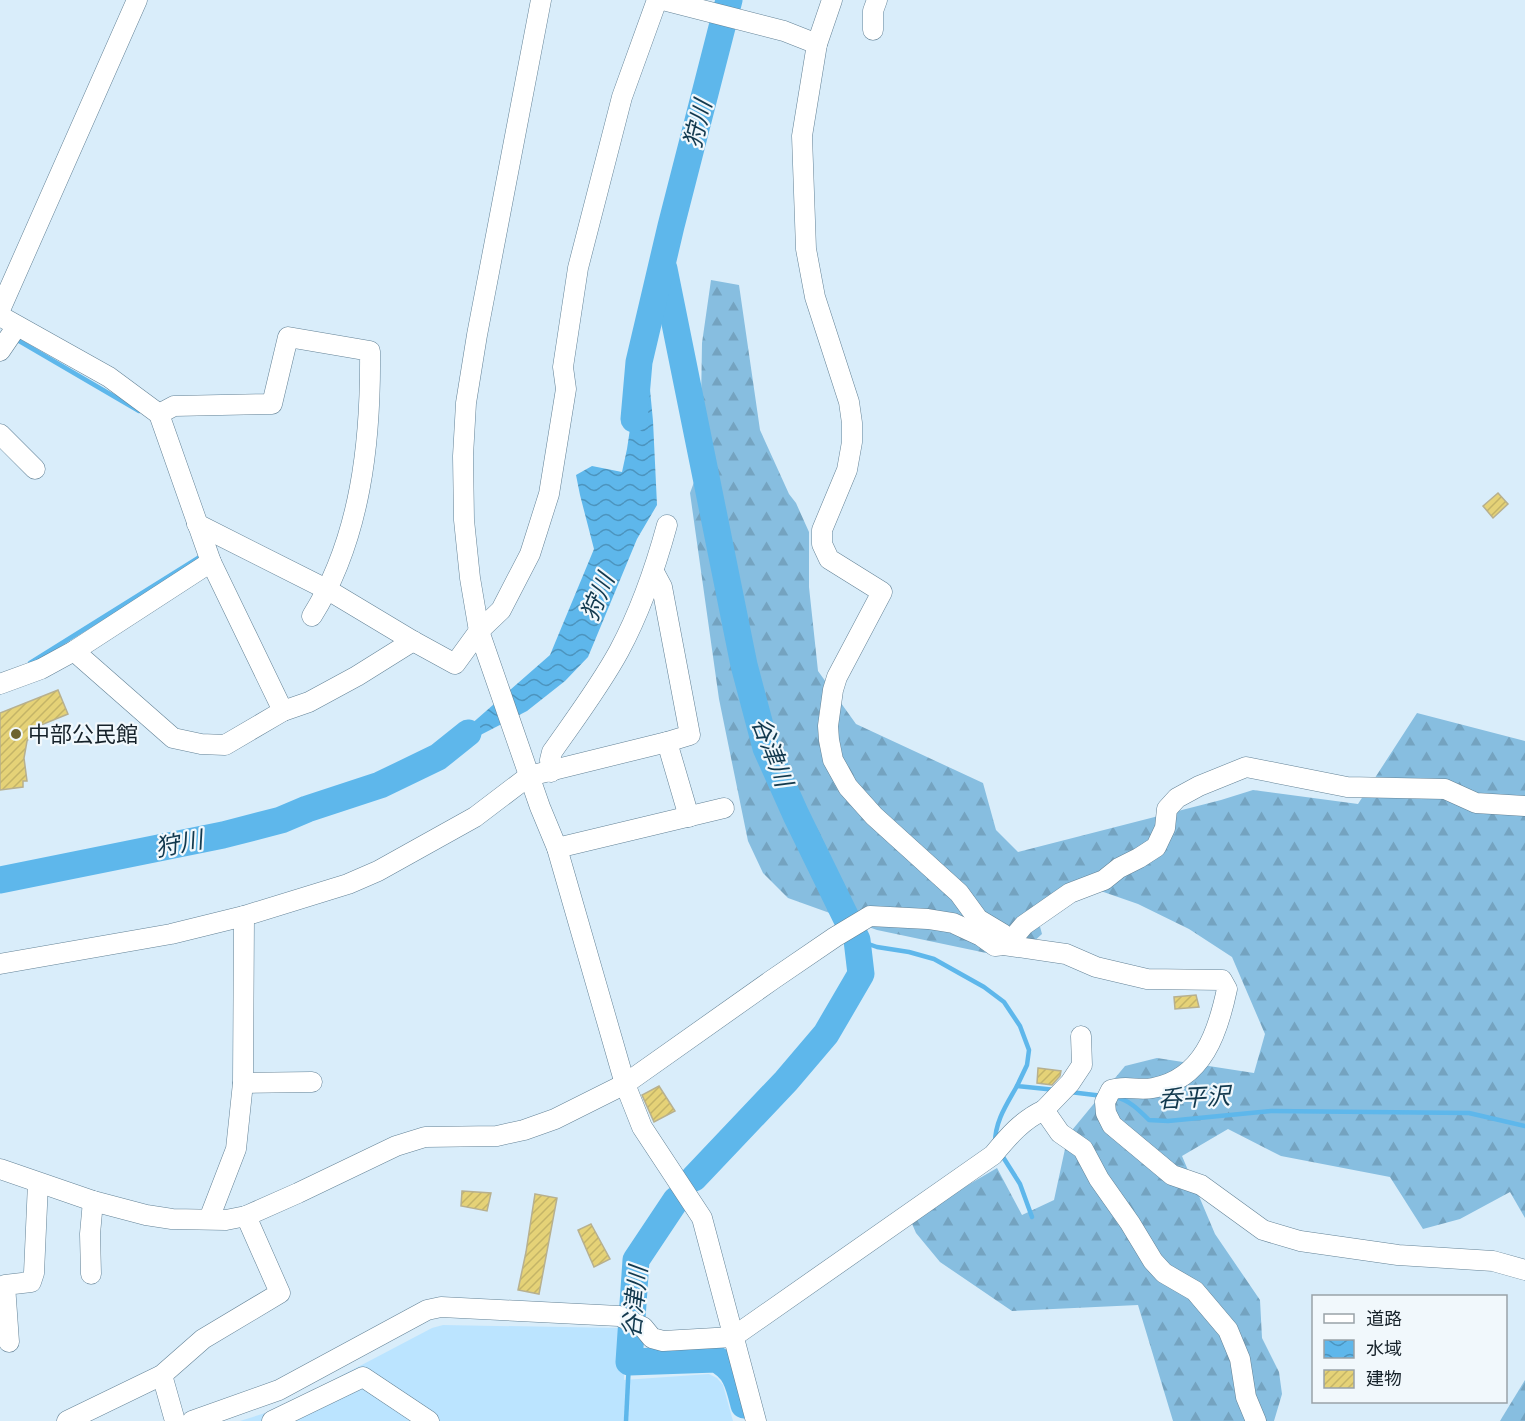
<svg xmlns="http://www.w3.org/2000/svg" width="1525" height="1421" viewBox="0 0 1525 1421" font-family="'Exo 2','Noto Sans JP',sans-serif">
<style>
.built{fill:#bbe4ff}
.forest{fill:url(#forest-firs)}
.water{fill:url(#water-waves)}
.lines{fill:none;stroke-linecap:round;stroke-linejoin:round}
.stream{stroke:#5eb7eb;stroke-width:4.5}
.river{stroke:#5eb7eb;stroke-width:27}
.building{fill:url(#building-hatch);stroke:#b7b08f;stroke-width:1.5}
.minor-casing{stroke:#638296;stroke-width:21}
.minor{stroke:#fff;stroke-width:20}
.poi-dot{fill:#6d6330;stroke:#f1f8fc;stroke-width:2}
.labels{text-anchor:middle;stroke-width:4.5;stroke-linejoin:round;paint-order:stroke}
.poi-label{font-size:22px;fill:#152129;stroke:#f1f8fc;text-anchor:start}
.water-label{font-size:24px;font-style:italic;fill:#12394e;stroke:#f1f8fc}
</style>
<defs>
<pattern id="forest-firs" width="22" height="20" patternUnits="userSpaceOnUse" patternTransform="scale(1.5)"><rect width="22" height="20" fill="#87bee0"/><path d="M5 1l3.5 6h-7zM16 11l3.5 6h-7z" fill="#74a3c0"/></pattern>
<pattern id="water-waves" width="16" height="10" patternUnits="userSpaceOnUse" patternTransform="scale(1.5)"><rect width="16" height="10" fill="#5eb7eb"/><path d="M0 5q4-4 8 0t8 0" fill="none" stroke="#4c94be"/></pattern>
<pattern id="building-hatch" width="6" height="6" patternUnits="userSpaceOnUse" patternTransform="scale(1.5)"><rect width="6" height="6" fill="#e5d277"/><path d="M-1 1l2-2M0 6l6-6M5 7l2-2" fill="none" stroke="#c4b467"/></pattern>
</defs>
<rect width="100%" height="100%" fill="#d9edfa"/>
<!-- built -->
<path class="built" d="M443,1325L619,1328L623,1334L624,1342V1380L709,1374L717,1378L723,1385L733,1421H240L278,1409L432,1328Z"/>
<!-- forest -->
<g class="forest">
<path d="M711,280L739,285L760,430L789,494L796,503L809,532V587L818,671L856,724L983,783L996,830L1018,852L1221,800L1253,790L1358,804L1417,713L1525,741V1218L1510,1192L1460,1219L1423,1229L1390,1177L1281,1156L1228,1129L1182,1156L1215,1234L1260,1300L1262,1338L1279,1372L1282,1394L1274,1421H1173L1138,1305L1012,1311L940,1262L916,1233L910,1219L997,1168L1022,1215L1054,1200L1068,1135L1125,1066L1157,1058L1254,1073L1265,1034L1232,957L1189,929L1138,904L1072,881L1035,908L1042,934L1032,943L991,954L877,930L788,898L763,873L748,841L719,699L690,493L700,466L702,343Z"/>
<path d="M1525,1380V1421H1500L1503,1416Z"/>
</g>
<!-- water -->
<path class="water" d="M642,349L649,379L653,421L657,505L637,539L588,657L565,681L527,711L428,762L550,655L594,549L580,495L576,475L592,466L622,472L627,449Z"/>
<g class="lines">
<!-- stream -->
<g class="stream">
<path d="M14,338L139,411"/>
<path d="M30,663L203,555"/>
<path d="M857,940L877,947L909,952L934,959L984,987L1004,1002L1020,1026L1029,1050L1027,1065L1017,1086L1056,1090"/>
<path d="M1070,1092L1103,1096"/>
<path d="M1115,1097C1128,1099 1139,1110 1149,1120L1168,1121L1271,1111L1469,1113L1525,1126"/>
<path d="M995,1143C995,1121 1007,1104 1017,1086"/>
<path d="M1003,1157L1020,1184L1032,1217"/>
<path d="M626,1421L629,1362"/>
</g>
<!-- river -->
<g class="river">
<path d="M664,269L744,665L766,748L796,815L857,940L861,974L826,1034L786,1081L694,1178"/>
<path d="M634,419L639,362L671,226L729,0"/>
<path d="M0,880L223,835L281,820L307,809L380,785L438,757L468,733"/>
<path d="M676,1200L636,1260L629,1362L716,1359C736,1369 739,1385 744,1405"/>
</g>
</g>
<!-- building -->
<g class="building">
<path d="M1498,493L1508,504L1493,518L1483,506Z"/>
<path d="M58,690L68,714L36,727L27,741L24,758L27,781H23V787L0,790V713Z"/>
<path d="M1196,995L1199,1007L1175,1009L1174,997Z"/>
<path d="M1038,1068L1061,1071L1060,1076L1052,1085L1037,1083Z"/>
<path d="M659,1086L675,1111L654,1122L642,1095Z"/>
<path d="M462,1191L491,1193L487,1211L461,1206Z"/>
<path d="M535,1194L557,1198L539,1294L518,1290L526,1252Z"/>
<path d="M591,1224L610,1259L594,1267L578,1230Z"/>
</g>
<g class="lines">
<!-- minor casing -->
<g class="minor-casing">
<g id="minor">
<path d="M541,0L477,335L466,403L463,456L464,520L470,578L479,631L540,807L557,848L625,1084L642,1127L702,1218L756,1421"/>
<path d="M663,0L784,31L817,44"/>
<path d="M832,0L817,44L802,136L806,249L815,297L849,402L852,423V442L847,470L822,530V544L829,559L882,592L837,677L833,690L828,726L829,740L833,760L848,787L874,816L959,893L978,919L1003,934"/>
<path d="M873,30V11L877,0"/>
<path d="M0,310L137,0"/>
<path d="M0,316L109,377L159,414L211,562L283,711"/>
<path d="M0,351L17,326"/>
<path d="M159,414L174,406L272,404L288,337L370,351C371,441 361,538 312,616"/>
<path d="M0,434L35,469"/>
<path d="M197,524L328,590L413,641L455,664L479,631L501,610L530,554L549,494L566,389L563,367L578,268L622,97L657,0"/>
<path d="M74,651L173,738L201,744L225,745L283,711L309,702L357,676L413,641"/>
<path d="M0,684L41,669L74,651L211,562"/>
<path d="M667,742L689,817"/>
<path d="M551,772L550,760L552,752C575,719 600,686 619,651C640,612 655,569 667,525"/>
<path d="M557,848L724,808"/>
<path d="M1004,945L1066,954L1096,967L1147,979L1222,980L1227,989C1218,1032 1203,1079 1153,1088C1138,1091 1125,1085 1111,1090L1105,1102L1106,1113L1112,1125L1172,1175L1201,1185L1263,1230L1300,1241L1398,1255L1493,1261L1525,1270"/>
<path d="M0,964L171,934L244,916L348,884L378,871L475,817L529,776L667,742L690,735L662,587L654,572"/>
<path d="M243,1083L312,1082"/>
<path d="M1044,1110L1070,1083L1082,1065L1081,1036"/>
<path d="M0,1169L93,1201L146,1215L172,1219L226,1220L246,1216L298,1193L396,1146L425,1137L497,1136L524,1130L555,1119L625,1084L772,980L835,937L870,916L928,919L953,923L981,936L995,946L1004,945L1013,938L1024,925L1070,893L1104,880L1119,868L1139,858L1156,847L1165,828L1167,809L1177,798L1199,786L1246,767L1347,787L1445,789L1476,803L1525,806"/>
<path d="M209,1219L236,1149L243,1083L244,916"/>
<path d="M91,1274L90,1234L93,1201"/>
<path d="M9,1342L5,1285L31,1282L34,1273L38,1183"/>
<path d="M162,1375L175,1421"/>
<path d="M67,1421L162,1375L203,1339L280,1293L246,1216"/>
<path d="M192,1421L279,1390L427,1310L441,1307L619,1316L643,1327L652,1338L663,1341L733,1337L993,1155C1008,1137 1022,1120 1044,1110L1060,1133L1083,1149L1099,1179L1130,1223L1153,1261L1164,1273L1195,1291L1228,1330L1240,1359L1246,1397L1256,1421"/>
<path d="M272,1421L363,1377L429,1421"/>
</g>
</g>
<!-- minor -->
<use href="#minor" class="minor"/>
</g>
<!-- markers -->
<circle class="poi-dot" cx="16" cy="734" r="6"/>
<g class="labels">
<!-- poi labels -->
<g class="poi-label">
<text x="28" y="742">中部公民館</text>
</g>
<!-- water labels -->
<g class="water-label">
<text transform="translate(698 124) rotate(-76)" y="8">狩川</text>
<text transform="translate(598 597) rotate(-67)" y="8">狩川</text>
<text transform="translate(772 752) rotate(69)" y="8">谷津川</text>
<text transform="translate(179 844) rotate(-11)" y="8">狩川</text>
<text transform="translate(1194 1098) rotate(-3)" y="8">呑平沢</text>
<text transform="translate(635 1302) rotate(-84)" y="8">谷津川</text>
</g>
</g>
<!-- legend -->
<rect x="1312" y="1295" width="195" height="108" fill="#f1f8fc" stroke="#99a2a8" stroke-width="1.5"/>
<rect x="1324" y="1314" width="30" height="9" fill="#ffffff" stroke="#99a2a8" stroke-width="1.5"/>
<text x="1366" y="1325" font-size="18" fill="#152129">道路</text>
<rect x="1324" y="1340" width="30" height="18" fill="url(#water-waves)" stroke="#99a2a8" stroke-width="1.5"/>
<text x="1366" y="1355" font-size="18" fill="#152129">水域</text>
<rect x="1324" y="1370" width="30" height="18" fill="url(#building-hatch)" stroke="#99a2a8" stroke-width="1.5"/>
<text x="1366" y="1385" font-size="18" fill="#152129">建物</text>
</svg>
